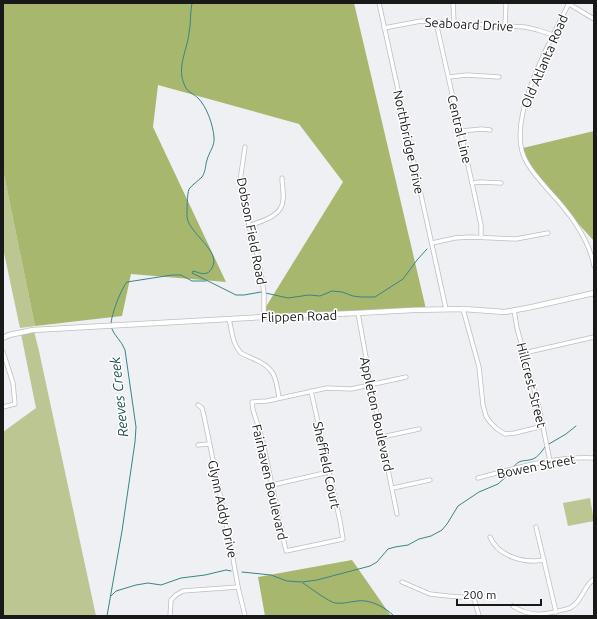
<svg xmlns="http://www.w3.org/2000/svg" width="597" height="619" viewBox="0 0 597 619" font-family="Ubuntu,sans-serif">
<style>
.green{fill:#bbc693}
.forest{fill:#a8b76e}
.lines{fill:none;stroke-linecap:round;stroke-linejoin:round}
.stream{stroke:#388486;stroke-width:1}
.street-casing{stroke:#bdbec2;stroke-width:5}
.secondary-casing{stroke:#bdbec2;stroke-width:6}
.street{stroke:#fff;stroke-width:3.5}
.secondary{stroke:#fff;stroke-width:4.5}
.labels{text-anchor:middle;stroke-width:3;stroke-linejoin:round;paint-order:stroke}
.street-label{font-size:13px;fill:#19191a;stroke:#fff}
.water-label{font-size:14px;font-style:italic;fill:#225152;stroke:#fff}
</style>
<rect width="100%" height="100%" fill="#eff0f4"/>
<!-- green -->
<g class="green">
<path d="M3,170L35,326L20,328L3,248Z"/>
<path d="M34,331L39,351L96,616H3V432L36,408L21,334Z"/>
<path d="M590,498L594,521L568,526L563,503Z"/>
</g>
<!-- forest -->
<g class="forest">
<path d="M3,3H354L426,309L259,318L343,182L299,124L158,85L153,127L226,282L131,274L122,316L35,326L3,170Z"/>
<path d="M594,131V241L545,187L528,165L523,148Z"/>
<path d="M352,560L391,616H265L258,577Z"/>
</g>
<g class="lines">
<!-- stream -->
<g class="stream">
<path d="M192,3C190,13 191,23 189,33C187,51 176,68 185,86C187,92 194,94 198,98C207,107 213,125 214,137C215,146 209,152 207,160C205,166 206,171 202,177C198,181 192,185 189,189C187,194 187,211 187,217C189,234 222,251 212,268C207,277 201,273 193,271L192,273L236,295H244L261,292L288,298L309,295L320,296L332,291L342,292L353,296L361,297H375L403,279L417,260L427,249"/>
<path d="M111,324C111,315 121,289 127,282L172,275H181L192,281H206"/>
<path d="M549,444L566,434L576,426"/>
<path d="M513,468C519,458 525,462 533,459C538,457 542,451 545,447"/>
<path d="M242,572L271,575L287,581L302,582L317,580L370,566L377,562L388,549L395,547L408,545L419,539L431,536L442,530L447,524L458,506L479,492L498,484L509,474"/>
<path d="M303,583C309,587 329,602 335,603C342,604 349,602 357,601C370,599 385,607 394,616"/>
<path d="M111,596L116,591L136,585L148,583L161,585L181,578L205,575L226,570L231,571"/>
<path d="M107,616L122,531L135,442L136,427L125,350C122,341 114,336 111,327"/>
</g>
<!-- street casing -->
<g class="street-casing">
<g id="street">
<path d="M379,3L446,309"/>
<path d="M453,3L454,22"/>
<path d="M569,3C551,40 511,110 522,151C526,166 539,179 549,191C568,211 589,239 594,266"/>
<path d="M569,4L594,19"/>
<path d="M436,22L472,183L481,225V237"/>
<path d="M505,25L506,3"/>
<path d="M384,28L421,21L525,27L538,30L553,35"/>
<path d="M449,77L467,75L499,77"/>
<path d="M461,131L482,129L490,130"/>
<path d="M245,147L240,181L248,213L249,226L257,254L262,279L264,294V317"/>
<path d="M472,183L480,182L501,183"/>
<path d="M249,226C261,221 282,217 283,200C284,193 282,185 282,178"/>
<path d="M432,243L455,238L470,237L516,239L548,233"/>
<path d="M463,309L479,367L483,405L486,416L490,422L497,429L505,434L515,433L543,426"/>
<path d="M514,310L517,328L539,408L550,461"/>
<path d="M358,313L371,385L397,514"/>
<path d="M229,319C232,330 232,343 240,352C243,355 250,357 254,359C275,368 276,377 279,398"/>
<path d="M3,352L13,383L15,404L3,407"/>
<path d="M524,353L594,337"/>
<path d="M311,391L340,521L343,539L286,551L262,438L253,410L252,402L267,401L327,388L351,389L406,377"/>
<path d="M198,405L202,408L204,416L232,553L238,587L245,616"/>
<path d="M382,437L419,429"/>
<path d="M198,445L209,444"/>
<path d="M478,478C516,468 555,456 594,458"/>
<path d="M272,485L329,472"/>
<path d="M393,488L430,480"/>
<path d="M536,527L556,612"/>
<path d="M490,537C498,556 524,564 544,560"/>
<path d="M402,582L430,594L448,596L474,598L479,616"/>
<path d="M513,606C532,619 548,614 570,608C582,602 583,587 594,579"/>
<path d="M170,616L171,600L176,595L183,591L238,587"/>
</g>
</g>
<!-- secondary casing -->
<g class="secondary-casing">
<path id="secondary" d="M3,338L9,335L33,330L264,317L358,313L413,310L463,309L505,312L532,307L594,293"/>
</g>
<!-- street -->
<use href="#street" class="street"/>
<!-- secondary -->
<use href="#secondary" class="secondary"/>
</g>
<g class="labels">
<!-- street labels -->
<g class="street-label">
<text transform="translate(469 24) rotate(3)" y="5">Seaboard Drive</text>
<text transform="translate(544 61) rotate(-67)" y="5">Old Atlanta Road</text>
<text transform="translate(460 129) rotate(77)" y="5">Central Line</text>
<text transform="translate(409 142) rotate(78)" y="5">Northbridge Drive</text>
<text transform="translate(252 231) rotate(79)" y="5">Dobson Field Road</text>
<text transform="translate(299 316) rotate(-2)" y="5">Flippen Road</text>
<text transform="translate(532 385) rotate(76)" y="5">Hillcrest Street</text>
<text transform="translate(377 414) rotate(78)" y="5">Appleton Boulevard</text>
<text transform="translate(327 465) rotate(78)" y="5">Sheffield Court</text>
<text transform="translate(536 466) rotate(-11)" y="5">Bowen Street</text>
<text transform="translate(270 482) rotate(77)" y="5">Fairhaven Boulevard</text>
<text transform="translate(223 509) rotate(78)" y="5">Glynn Addy Drive</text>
</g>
<!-- water labels -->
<g class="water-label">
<text transform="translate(119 397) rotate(-96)" y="5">Reeves Creek</text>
</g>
</g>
<!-- border -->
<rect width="597" height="619" fill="none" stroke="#19191a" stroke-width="8"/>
<!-- scale -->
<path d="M457 599v6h84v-6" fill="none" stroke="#19191a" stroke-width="2"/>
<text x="463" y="599" font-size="12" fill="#19191a" stroke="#ffffff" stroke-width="3" paint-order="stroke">200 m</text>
</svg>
